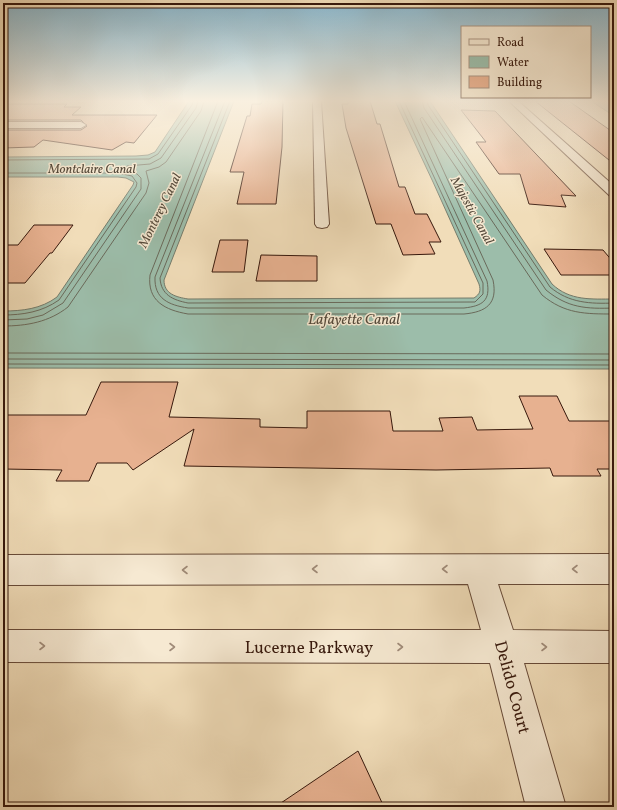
<svg xmlns="http://www.w3.org/2000/svg" width="617" height="810" viewBox="0 0 617 810" font-family="Vollkorn,serif">
<style>
.water{fill:#9cbdaa;stroke:#747b6b}
.lines{fill:none;stroke-linecap:round;stroke-linejoin:round}
.shore{stroke:#6a6a5b;stroke-width:1}
.building{fill:#e7b190;stroke:#37180c}
.minor-casing{stroke:#664937;stroke-width:2}
.minor{fill:#f6e9d2;fill-rule:evenodd}
.oneway{stroke:#a08b79}
.labels{text-anchor:middle;stroke-width:3;stroke-linejoin:round;paint-order:stroke}
.far-water-label{font-size:13px;font-style:italic;fill:#554a3b;stroke:#f6e9d2}
.water-label{font-size:15px;font-style:italic;fill:#554a3b;stroke:#f6e9d2}
.near-street-label{font-size:17px;fill:#37180c;stroke:#f6e9d2}
</style>
<rect width="100%" height="100%" fill="#f1ddb9"/>
<filter id="stains"><feTurbulence type="fractalNoise" baseFrequency=".005" numOctaves="4"/><feColorMatrix values="0 0 0 0 .2 0 0 0 0 .09 0 0 0 0 .02 0 0 0 .5 -.17"/></filter>
<radialGradient id="worn" r=".72"><stop offset=".6" stop-color="#630" stop-opacity="0"/><stop offset="1" stop-color="#630" stop-opacity=".3"/></radialGradient>
<!-- water -->
<g class="water">
<path d="M189,101H234L164,280C164,294 176,297 188,299L474,298C480,294 481,291 479,284L433,182L395,101H430L552,284C570,301 591,299 614,299V369L3,368V311C22,311 41,309 57,297L133,185L134,182L126,178L118,177H3V157L136,156L148,155L155,152Z"/>
<path d="M591,101H614V116Z"/>
</g>
<g class="lines">
<!-- shore -->
<g class="shore">
<path d="M218,101L150,275C147,301 165,310 188,314H464C486,312 498,304 493,280L420,119L422,117L542,295C565,314 585,314 614,314"/>
<path d="M225,101L155,277C154,299 169,305 188,308H464C482,306 491,301 487,281L404,101"/>
<path d="M230,101L160,278C161,295 173,300 188,303L475,302L483,294V283L399,101"/>
<path d="M422,101L424,108L546,290C568,308 586,309 614,308"/>
<path d="M427,101L428,105L550,287C569,303 590,304 614,303"/>
<path d="M3,160L149,159L158,154L192,105L193,101"/>
<path d="M3,173H118L132,176L137,183L136,187L59,300C42,312 23,315 3,315"/>
<path d="M3,320L27,319L43,315L63,303L141,189V178L137,174L127,169V166L150,164L161,158L196,108L198,101"/>
<path d="M3,326C27,326 49,322 68,307L146,193L149,183L146,171L159,167L166,162L201,111L204,101"/>
<path d="M3,353L614,354"/>
<path d="M3,359L614,360"/>
<path d="M3,364L614,365"/>
</g>
</g>
<!-- building -->
<g class="building">
<path d="M262,101H283L282,147L276,204H237L244,172H230L247,116H250L252,104H261Z"/>
<path d="M348,101H370L377,124H380L399,187H405L415,214H427L441,242H429L435,254L403,255L391,224H376L346,128L342,104H348Z"/>
<path d="M535,101H569L614,133V164Z"/>
<path d="M3,104H67L64,107H81L72,115H157L134,143L126,142L112,150L43,140L34,147L3,148V130H81L87,126L81,120H3Z"/>
<path d="M461,110L495,111L576,196L561,195L566,207L529,204L520,174H499L476,142H486Z"/>
<path d="M34,225H73L52,253H50L25,283H3V245H18Z"/>
<path d="M220,240H248L244,272H212Z"/>
<path d="M544,249L603,250L614,263V275H561Z"/>
<path d="M261,255L317,256V281H256Z"/>
<path d="M101,382H178L169,417L260,419V427L307,428V411H390L393,431H443L439,418L472,417L477,430L533,429L519,396H557L569,421H614V469H597L601,476H553L550,468L436,470L184,466L194,429L133,470L127,463H97L89,481H56L62,470L3,469V415H86Z"/>
<path d="M358,751L384,807H275Z"/>
</g>
<g class="lines">
<!-- minor casing -->
<g class="minor-casing">
<g id="minor">
<path d="M313,101H321L329,224L327,227L322,228L317,227L315,224Z"/>
<path d="M509,101H518L614,186V197L610,196Z"/>
<path d="M3,122H81L86,125L81,128H3Z"/>
<path d="M614,554V584H498L513,630L614,631V663H524L566,807H526L490,663L3,662V630H481L468,584L3,585V555Z"/>
</g>
</g>
<!-- minor -->
<use href="#minor" class="minor"/>
</g>
<!-- one-way arrows -->
<defs><path id="oneway-chevron" d="M-2-3.5L2.5 0L-2 3.5" fill="none" stroke-width="1.6" stroke-linecap="round" stroke-linejoin="round"/></defs>
<g class="oneway">
<use href="#oneway-chevron" transform="translate(315 569) rotate(180)"/>
<use href="#oneway-chevron" transform="translate(445 569) rotate(180)"/>
<use href="#oneway-chevron" transform="translate(575 569) rotate(180)"/>
<use href="#oneway-chevron" transform="translate(185 570) rotate(180)"/>
<use href="#oneway-chevron" transform="translate(42 646)"/>
<use href="#oneway-chevron" transform="translate(172 647)"/>
<use href="#oneway-chevron" transform="translate(400 647)"/>
<use href="#oneway-chevron" transform="translate(544 647)"/>
</g>
<!-- sky -->
<linearGradient id="sky" x2="0" y2="1"><stop stop-color="#89b8cf"/><stop offset="0.47" stop-color="#f9f0e0"/><stop offset="1" stop-color="#f9f0e0" stop-opacity="0"/></linearGradient>
<rect width="617" height="215" fill="url(#sky)"/>
<g class="labels">
<!-- far-water labels -->
<g class="far-water-label">
<text x="92" y="173">Montclaire Canal</text>
<text transform="translate(159 210) rotate(-64)" y="5">Monterey Canal</text>
<text transform="translate(473 210) rotate(61)" y="5">Majestic Canal</text>
</g>
<!-- water labels -->
<g class="water-label">
<text x="354" y="324">Lafayette Canal</text>
</g>
<!-- near-street labels -->
<g class="near-street-label">
<text x="309" y="653">Lucerne Parkway</text>
<text transform="translate(513 687) rotate(75)" y="6">Delido Court</text>
</g>
</g>
<!-- margin -->
<rect width="617" height="810" fill="none" stroke="#f1ddb9" stroke-width="16"/>
<rect x="4" y="4" width="609" height="802" fill="none" stroke="#37180c" stroke-width="2"/>
<rect x="8" y="8" width="601" height="794" fill="none" stroke="#37180c"/>
<!-- legend -->
<rect x="461" y="26" width="130" height="72" fill="#f6e9d2" stroke="#aa9583"/>
<rect x="469" y="39" width="20" height="6" fill="#f6e9d2" stroke="#aa9583"/>
<text x="497" y="46" font-size="12" fill="#37180c">Road</text>
<rect x="469" y="56" width="20" height="12" fill="#9cbdaa" stroke="#aa9583"/>
<text x="497" y="66" font-size="12" fill="#37180c">Water</text>
<rect x="469" y="76" width="20" height="12" fill="#e7b190" stroke="#aa9583"/>
<text x="497" y="86" font-size="12" fill="#37180c">Building</text>
<rect width="100%" height="100%" filter="url(#stains)"/>
<rect width="100%" height="100%" fill="url(#worn)"/>
</svg>
